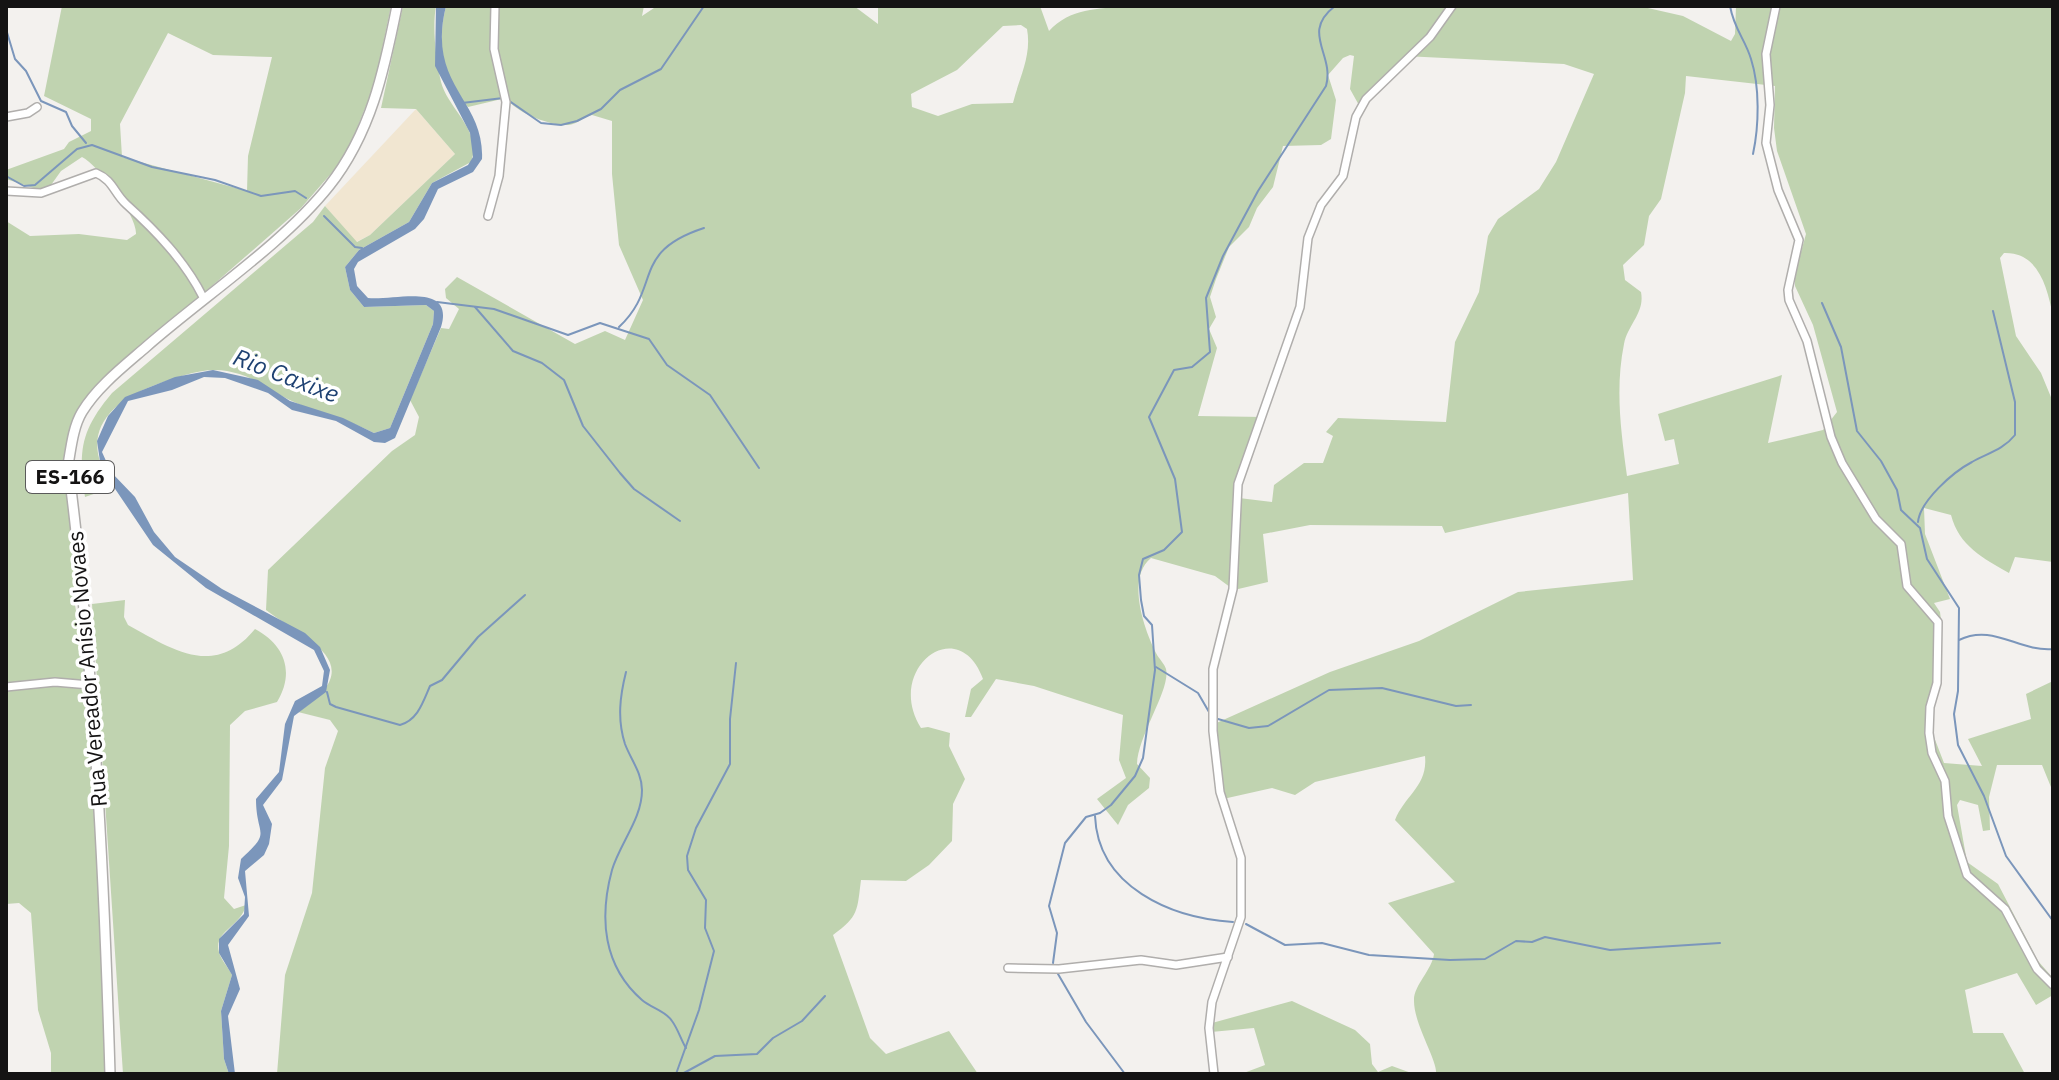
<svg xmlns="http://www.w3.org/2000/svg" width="2059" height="1080" viewBox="0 0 2059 1080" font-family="'IBM Plex Sans',sans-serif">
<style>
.industrial{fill:#f1e6d1}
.green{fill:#c0d3b0;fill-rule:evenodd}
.water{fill:#7b96bb}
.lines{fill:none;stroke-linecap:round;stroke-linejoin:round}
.stream{stroke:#7b96bb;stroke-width:2}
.minor-casing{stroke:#b0aeac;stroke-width:10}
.major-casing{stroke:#b0aeac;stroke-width:12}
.minor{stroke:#fff;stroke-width:7}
.major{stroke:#fff;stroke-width:9}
.labels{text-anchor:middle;stroke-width:7;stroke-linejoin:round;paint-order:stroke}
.shield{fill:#fff;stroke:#5a5a5a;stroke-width:2}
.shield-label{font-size:20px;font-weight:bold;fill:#141313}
.street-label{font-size:22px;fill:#141313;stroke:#fff}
.water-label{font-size:24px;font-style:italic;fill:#1e4172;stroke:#fff}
</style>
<rect width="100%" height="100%" fill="#f3f1ee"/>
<!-- industrial -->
<path class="industrial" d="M416,109L455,154L370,235L356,242L325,206Z"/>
<!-- green -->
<g class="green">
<path d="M62,6H391L375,83L352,141L335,169L301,208L149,341L78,413L64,458L73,528L74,599L88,683L112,1074H51V1053L38,1010L31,913L19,903L6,904V221L30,236L79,234L127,240L136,234C137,215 99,166 82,157L61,171L46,192L6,179V170L64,149L69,142L91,131V119L44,96ZM168,33L213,55L272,57L248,156L247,191L122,157L120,124Z"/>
<path d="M403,6H436C432,28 436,59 441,82C448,109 483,131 471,162L432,183L409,222L359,250L345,267L350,290L364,307L426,305L434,311L433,324L390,428L374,433C348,419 320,414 294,402C269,391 258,377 227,371C202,367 179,377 155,385C106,403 77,438 114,487L85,497C78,450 81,430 112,393L313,222L325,206L357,242L370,235L455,154L416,109L381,108Z"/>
<path d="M446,6H644L642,16L657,6H854L878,24V6H1040L1049,31C1070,8 1098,9 1127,6H1639L1683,16L1731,41L1735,34L1736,6H2053V316C2047,286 2038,252 2004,253L2000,258L2016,336L2041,373L2053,402V562L2015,557L2009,573C1983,558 1959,546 1951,515L1924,508L1925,534L1950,599L1934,603L1940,612L1942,628L1933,711L1934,737L1944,763L1982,766L1968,739L2031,719L2026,694L2053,681V792L2042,765H1997L1989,797L1990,830L1983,831L1978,805L1960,800L1957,805L1967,862L1998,884L2038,961L2053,978V995L2036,1005L2017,973L1965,990L1973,1033H2003L2025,1074H1436C1438,1061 1414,1025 1414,1001C1413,986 1432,970 1434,954L1388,903L1455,882L1395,820C1405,795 1428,786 1425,756L1315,782L1295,795L1272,788L1223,799L1212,725L1330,672L1419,641L1518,592L1633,580L1628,493L1445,533L1442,526L1310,525L1263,534L1268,582L1234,590L1215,576L1151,558C1126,578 1144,629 1156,653C1159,659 1164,663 1166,669C1171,689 1138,735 1137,764L1150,778L1149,788L1128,805L1118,825L1097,799L1126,778L1119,760L1123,715L1034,686L996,679L971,717H965L971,689L983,679C958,611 884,670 921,728L928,727L950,733L949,746L965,779L953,804L952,841L929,865L906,881L861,880C857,911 859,916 833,935L870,1038L886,1054L949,1031L978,1074H277L285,975L312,893L325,768L338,731L330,720L298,712C373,663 305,640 266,610L268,570L392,451L415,435L419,417L410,400L441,328L449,329L459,309L446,298L445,289L457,277L575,344L605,331L625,340L643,300L619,245L612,174V121L592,115C582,117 578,124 569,125C550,126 517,113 506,98L468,107C441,80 437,41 446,6ZM1021,25L1027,29C1032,56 1019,78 1013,103L972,104L938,116L912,107L911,94L957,70L1003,26ZM1350,55L1354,56L1350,89L1360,107L1365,94L1404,56L1564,64L1594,74L1556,162L1539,189L1498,219L1488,236L1479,292L1455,342L1446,422L1338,418L1326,432L1333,436L1323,463H1304L1274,485L1272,502L1239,498L1236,491L1264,417L1198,416L1217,348L1209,329L1216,317L1210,297L1216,279L1229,247L1249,227L1257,208L1273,187L1283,146L1321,145L1331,139L1336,100L1328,75L1343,58ZM1686,76L1775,86L1774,128L1777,151L1806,234L1795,274V286L1813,325L1837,412L1823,430L1768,443L1782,375L1658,414L1665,441L1674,439L1679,464L1627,476C1621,431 1615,389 1624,344C1628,324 1645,313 1641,292L1625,280L1623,265L1644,245L1649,216L1661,199L1685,93Z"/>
<path d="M125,600L124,617L128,625C172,649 214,679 255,629C285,645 295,672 277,702L245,711L230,725L229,846L224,898L234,909L246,905C241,927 213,931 219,952C221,960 228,967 232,975L221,1011L224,1059L229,1074H123L92,604Z"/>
<path d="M1292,1001L1355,1030L1370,1044L1372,1064L1378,1072L1392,1066L1414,1074H1241L1265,1065L1254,1028L1211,1032L1212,1023Z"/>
</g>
<!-- water -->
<path class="water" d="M436,6H446C426,86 485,99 482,159L473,172L438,189L424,219L415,229L358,262L354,269L357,286L368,298C393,301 455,281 441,327L395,438L385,443L374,442L336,421L292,410L268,393L225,378L204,377L172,390L128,401L102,452L111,472L135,497L154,532L175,557L222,589L305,633L320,647L330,670L326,692L294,716L282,780L263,805L272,824L269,844L264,855L245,871L249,916L228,945L240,989L228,1016L235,1074H229L224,1059L221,1011L232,975L219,953V939L244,914L245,897L238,878L241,859C273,830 256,837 256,799L279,772L285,724L295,701L322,686L324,671L314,650L206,588L153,545L101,468L97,441L108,416L125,397L175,377L213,370L258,380L290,401L343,418L374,433L390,428L433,324L434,311L426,305L364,307L350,290L345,267L359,250L409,222L432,183L468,165L473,157L470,133L435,66Z"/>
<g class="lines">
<!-- stream -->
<g class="stream">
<path d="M1730,6C1734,29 1745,39 1751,59C1760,87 1759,126 1753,154"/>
<path d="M6,29L15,59L26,71L41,101L66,112L72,126L86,143"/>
<path d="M508,100L541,123L561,125L577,121L601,109L620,90L661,69L704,6"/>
<path d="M462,103L503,98"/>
<path d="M6,176L24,186L35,185L77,149L92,145L152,167L215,180L261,196L295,191L306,198"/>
<path d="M324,216L355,247L362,248"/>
<path d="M437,302L494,309L568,335L600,323L649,339L667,365L710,395L759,468"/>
<path d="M1822,303L1841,347L1857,431L1881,461L1897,490L1901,510L1920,528L1927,559L1959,608L1958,691L1954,714L1958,745L1984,796L2006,856L2053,921"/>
<path d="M475,307L513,351L542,363L564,380L583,426L620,473L634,489L680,521"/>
<path d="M619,327C662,287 630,252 704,228"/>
<path d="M1918,522C1920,501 1953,472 1972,462C1988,453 2003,450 2015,435V402L1993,311"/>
<path d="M1959,640C1993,623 2019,652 2053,649"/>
<path d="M1156,667L1198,693L1209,712"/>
<path d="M626,672C620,696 617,719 625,744C631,760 642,773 642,790C642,819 620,843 612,870C599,918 603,966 642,1000C651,1008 666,1011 672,1021C678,1029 681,1040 686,1048"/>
<path d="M327,692L330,704L336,707L400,725C418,720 423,702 430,686L442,680L478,637L525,595"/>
<path d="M1218,719L1249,728L1268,726L1329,690L1382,688L1456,706L1471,705"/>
<path d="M1095,816C1098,887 1171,918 1233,922"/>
<path d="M1246,924L1285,945L1322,943L1369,955L1450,960L1485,959L1516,941L1532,942L1545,937L1610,950L1720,943"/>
<path d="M1053,963L1057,933L1049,906L1065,843L1086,817L1100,813L1111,805L1135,776L1143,758L1155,670L1152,625L1144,616L1141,600L1139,575L1143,559L1164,550L1182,532L1175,479L1149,417L1174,370L1192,367L1210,352L1206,298L1223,256L1258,191L1326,86C1335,54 1300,33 1335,6"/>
<path d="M1058,974L1086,1022L1125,1074"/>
<path d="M676,1074L699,1010L714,951L705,928L706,900L688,870L687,856L696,828L730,764V719L736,663"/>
<path d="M682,1074L715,1056L757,1054L773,1038L802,1021L825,996"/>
<path d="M1137,1074H1140"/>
</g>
<!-- minor casing -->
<g class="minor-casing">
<g id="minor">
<path d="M1776,6L1766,54L1770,105L1766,143L1778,190L1799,240L1788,290L1789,300L1807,341L1831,437L1842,463L1876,519L1901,544L1907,586L1938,622L1937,683L1930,707L1929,733L1932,753L1945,781L1948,816L1967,875L2005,909L2037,969L2053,985"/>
<path d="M6,117L28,113L37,107"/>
<path d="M6,191L41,193L96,173C113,180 114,193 126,204C156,231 185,261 203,297"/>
<path d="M488,216L499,176L506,102L494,49L495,6"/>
<path d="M6,687L55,682L90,685"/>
<path d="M1008,968L1059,969L1141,960L1176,965L1228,957"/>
<path d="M1214,1074L1209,1028L1212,1002L1241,917V858L1220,792L1213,731V669L1233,589L1238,484L1300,307L1308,238L1321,205L1343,176L1356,117L1366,99L1430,37L1452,6"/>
</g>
</g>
<!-- major casing -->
<g class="major-casing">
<path id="major" d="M110,1074C104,871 94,667 68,465C71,448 73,427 82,412C97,387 124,366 146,347C203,297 283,244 329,186C371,133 384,71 397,6"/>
</g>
<!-- minor -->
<use href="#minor" class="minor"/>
<!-- major -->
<use href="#major" class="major"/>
</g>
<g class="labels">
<!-- shield labels -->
<rect class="shield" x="26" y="461" width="88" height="32" rx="6"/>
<g class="shield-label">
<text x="70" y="484">ES-166</text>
</g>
<!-- street labels -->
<g class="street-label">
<text transform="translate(87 669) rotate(-95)" y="8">Rua Vereador Anísio Novaes</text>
</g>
<!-- water labels -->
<g class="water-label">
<text transform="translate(286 376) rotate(21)" y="8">Rio Caxixe</text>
</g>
</g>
<!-- border -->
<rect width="2059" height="1080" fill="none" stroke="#141313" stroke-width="16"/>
</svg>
